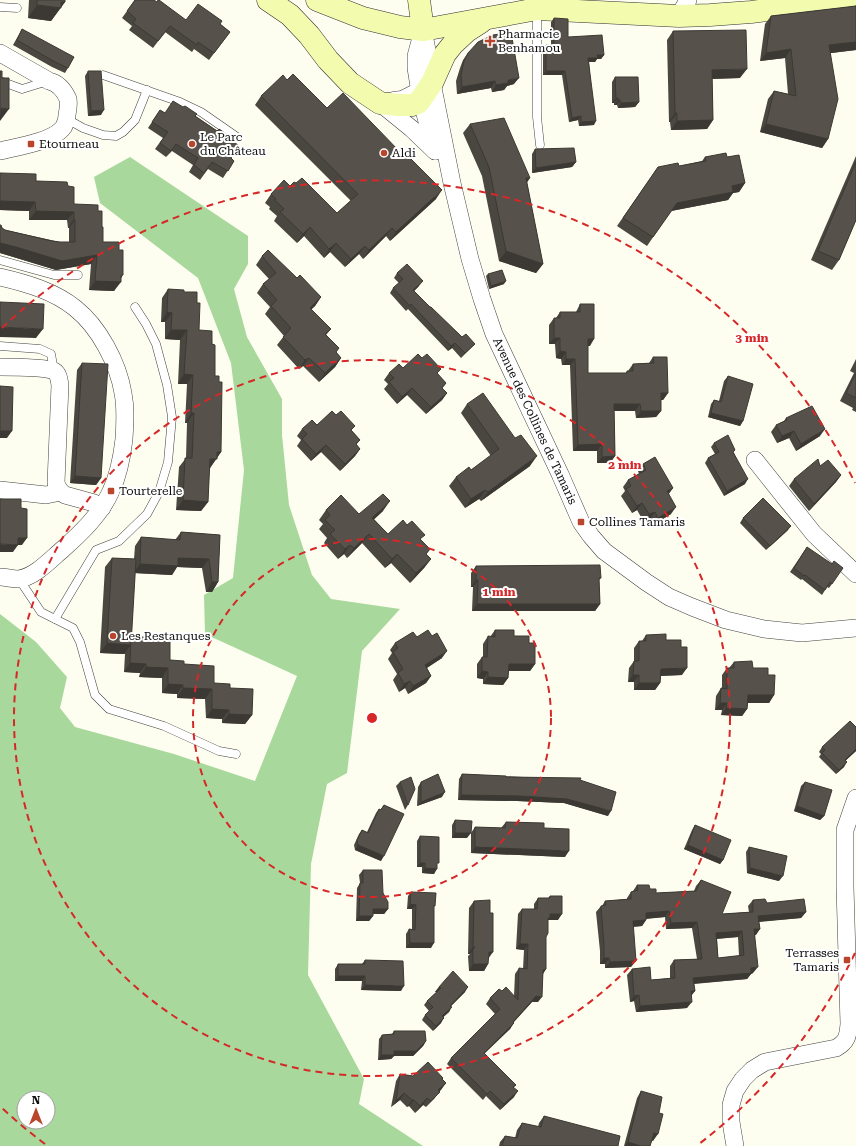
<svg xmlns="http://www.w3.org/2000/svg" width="856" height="1146" viewBox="0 0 856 1146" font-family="'Roboto Serif',serif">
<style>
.forest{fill:#a8d89b;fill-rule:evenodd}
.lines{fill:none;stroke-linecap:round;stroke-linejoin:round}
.lane-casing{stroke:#414141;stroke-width:9}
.street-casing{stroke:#414141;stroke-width:18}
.secondary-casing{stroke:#303030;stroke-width:23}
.lane{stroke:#fff;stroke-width:8}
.street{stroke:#fff;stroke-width:17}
.secondary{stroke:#f2fbae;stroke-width:22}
.wall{fill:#4a4740;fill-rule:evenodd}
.shaded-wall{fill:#3c3934}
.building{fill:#56524b;stroke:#3c3934;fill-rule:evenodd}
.ring{fill:none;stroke:#d62828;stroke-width:2;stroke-dasharray:7 5}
.poi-dot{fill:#b9462c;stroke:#fff;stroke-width:1.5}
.labels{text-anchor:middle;stroke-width:4;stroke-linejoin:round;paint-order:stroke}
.poi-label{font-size:12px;fill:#0e0e0e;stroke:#fff;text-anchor:start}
.street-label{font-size:12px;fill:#0e0e0e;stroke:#fff}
.centre{fill:#d62828;stroke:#fff;stroke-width:2}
.ring-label{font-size:12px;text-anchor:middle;font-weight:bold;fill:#d62828;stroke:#fff;stroke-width:4;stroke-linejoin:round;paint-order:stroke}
</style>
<rect width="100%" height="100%" fill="#fefef0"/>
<!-- forest -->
<path class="forest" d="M130,157L248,236V264L234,289L247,337L282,399V435L289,505L312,575L331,599L400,609L362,651L347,773L327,784L311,864L308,975L364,1079L359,1104L423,1146H0V614L36,642L67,677L60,708L75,727L174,754L255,781L297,676L205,634L204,595L233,578L244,470L231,363L198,278L100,203L94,177ZM24,1098H48V1122H24Z"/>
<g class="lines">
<!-- lane casing -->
<g class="lane-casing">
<g id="lane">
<path d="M0,7L17,8"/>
<path d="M537,10V117L540,145"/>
<path d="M103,75L180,102L201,112L237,137"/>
<path d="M0,81L22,89L48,81"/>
<path d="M393,96L401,95L421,85"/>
<path d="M67,119L83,128L103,135L116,136L123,132L135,120L147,90"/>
<path d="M0,260L54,275H78"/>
<path d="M0,346L40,349L51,354L54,371"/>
<path d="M19,579L41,612L73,628L80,642L95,695L109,709L164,726L219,751L236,754"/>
<path d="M55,619L96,550L119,541L147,514L159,492L168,462L172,417L167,385L156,344L146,324L135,307"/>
</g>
</g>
<!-- street casing -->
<g class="street-casing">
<g id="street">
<path d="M679,16L688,0"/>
<path d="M423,30L428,55L432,83L452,183L470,259L482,299L494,334L560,474L581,522L591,536L604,551L646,582L669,597L692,607L726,620L764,629L802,633L856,628"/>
<path d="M422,34L416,56V68L421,99L435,151"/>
<path d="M0,53L49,81C58,83 64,90 68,99C69,104 68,110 67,115C67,119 65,126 62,129C50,142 16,147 0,151"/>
<path d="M380,103L412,129L435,151"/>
<path d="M0,277C26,283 54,291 75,308C99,327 118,363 123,393C126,408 125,423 124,439C122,457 119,474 111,491C101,514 81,533 63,549C51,559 34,578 18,579C12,579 6,577 0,577"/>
<path d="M0,367C11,367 45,367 54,371C59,374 59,380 60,385L56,483C58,489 60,492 65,495L94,503L102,508"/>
<path d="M755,460L814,534L856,574"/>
<path d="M0,490L46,495L61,492"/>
<path d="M735,1146L731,1122V1105L735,1091L743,1079L752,1070L765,1062L836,1048C847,1042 848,1036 849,1024L845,887V830L856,798"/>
</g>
</g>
<!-- secondary casing -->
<g class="secondary-casing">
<g id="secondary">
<path d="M268,0L290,15L309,35L328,60L350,83L380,103L398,105H412L418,103L421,99L432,83L445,54L453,44L467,31L481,22"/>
<path d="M317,0L363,18L400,27L423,30L537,9L679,16L710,15L751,12L846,0"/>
<path d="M419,0L423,30"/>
</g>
</g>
<!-- lane -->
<use href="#lane" class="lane"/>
<!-- street -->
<use href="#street" class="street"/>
<!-- secondary -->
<use href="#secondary" class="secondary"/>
</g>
<!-- wall -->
<g class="wall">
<path d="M29,0H65V2L51,21L28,18Z"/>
<path d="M135,0L186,20L220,24L230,32L209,60L194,49L192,52L165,32L153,48L129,30L132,26L122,18Z"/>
<path d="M856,6V50L831,53L828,139L822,148L760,132L768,99L774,91L788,94L785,58L760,61L765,24L771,16Z"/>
<path d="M554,18L568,37L604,55L601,59H597L595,62H589L594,125L579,126L578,120L569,122L562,75H543V49L546,45H551V22Z"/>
<path d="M22,29L68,68L65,73L52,67L13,45Z"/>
<path d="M673,31L740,78L712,79L713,120L707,129L671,130L670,122H669L667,40Z"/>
<path d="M468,53L514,84L507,86L504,90L492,92L491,88L457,94L456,81L460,68L463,60Z"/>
<path d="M88,71L101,115L88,116L85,76Z"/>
<path d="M615,77L639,102L635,107L618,108L617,105H614V103H612V82Z"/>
<path d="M287,80L327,108L436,199L390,241L386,236L363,259L359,254L345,267L330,252L324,258L304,236L297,243L274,221L277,216L269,209L270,207L265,203L271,194L290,186L337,213L351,201L255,105L261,96Z"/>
<path d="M160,110L165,113L195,116L228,138L231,158L234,161L223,178L208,169L200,180L189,172L193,165L172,151L166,157L155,149L163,138L148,128Z"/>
<path d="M470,124L527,183L543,264L536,273L499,261L482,176L463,133Z"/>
<path d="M535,149L576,162L572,167L532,173V154Z"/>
<path d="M856,156V220L839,260L832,270L811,260Z"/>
<path d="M705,157H727L745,183L739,192L733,193L728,200L671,211L647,246L617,226L658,167L679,166L702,161Z"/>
<path d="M0,173L36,181L68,186L74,204L98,211L102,227L103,242L121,279L114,291L89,290L91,264L56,270L10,256L0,253V225L2,228L5,230L60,242H69V228H68L67,220H29V211L0,210Z"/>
<path d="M262,256L297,278L321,297L315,306L311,309L331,329L326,335L336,352L341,358L335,367L319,382L303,366L299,369L277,345L284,336L265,314L270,307L257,293L263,284L269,279L256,265Z"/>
<path d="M397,273L419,286L414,291L430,307L462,337L475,344L461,358L452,348L448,351L408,309L406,311L390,293L393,288L399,283L394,278Z"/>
<path d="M488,274L504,284L489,289L486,276Z"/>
<path d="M168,289L184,292L197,303L199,330L212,344L221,452L210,468H209L208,502L201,511L176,510L179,467L186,458L187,423H185L187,384H178L180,340L165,339V322H161L162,298Z"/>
<path d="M580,304L590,346H588V373H626L627,371H628L633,364L649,363L653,357L668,393L663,400H661V411L656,417L636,418L635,411H614L615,456L610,463H597V451H573L570,365H562L561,359L556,358L555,344H549V325L554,318H556L560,312H576Z"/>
<path d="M856,359V412L852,410L853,408L840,401L854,373L850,371Z"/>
<path d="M82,363L101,478L96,485L70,483L77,370Z"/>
<path d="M403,368L437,374L446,383L442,388L447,393L442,400L426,414L407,395L397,404L384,389L388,384L384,380L389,373Z"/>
<path d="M728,376L743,421L740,426L708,417L711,404L714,400L719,401L724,381Z"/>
<path d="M467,404L530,466L481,501L479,499L465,508L449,486L456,477L471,470L491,456L461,413Z"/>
<path d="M786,418L820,436L796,451L789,438L777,443L771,432L776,425L784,421Z"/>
<path d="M317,425L352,431L360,440L356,445L360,449L355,456L340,471L321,452L311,461L297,446L301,440L297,436L302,429Z"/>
<path d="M714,443L734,453L745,484L724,496L705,463L708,458L715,454L711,447Z"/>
<path d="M643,464L673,488L669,493L671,514L653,525L650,519L644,522L637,510L632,513L621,496L625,491L623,487L628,480L639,474L638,471Z"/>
<path d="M820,466L841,475L836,482L809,511L789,486L794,479Z"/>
<path d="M326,510L359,514L383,511L374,519L388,534L421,540L430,549L426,554L431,559L424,568L410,583L391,563L385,568L362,543L347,558L344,554L338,559L324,543L327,538L319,529L323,524L319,520Z"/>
<path d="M743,518L791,526L787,531L766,550L740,523Z"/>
<path d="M181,532L220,535L218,582L212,592H206L202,568L177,567L172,575L135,573L131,637L146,640L170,660L184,664L214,683L230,688L252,715L245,724L222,723V719L206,718L205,699L177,698V694L162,693V678L139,677L140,673L124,672L125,654L100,653L105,567L112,558L134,559L135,546L141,537L175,540Z"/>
<path d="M807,547L832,584L829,588L827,587L822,595L802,579L801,580L790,572Z"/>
<path d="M476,566L601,578L599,580L600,604L595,611H472L473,587H471V573Z"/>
<path d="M495,630L514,636L529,643L535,664L530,671H508V678L503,685L483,684V679L477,678V664L482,657H483V644L488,636L490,637Z"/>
<path d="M646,635L666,640L682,675L661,676L660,683L655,690H634V682H628L629,668L634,661V648L639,641H642Z"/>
<path d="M432,636L442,658L427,668L431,676L426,683L408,694L405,688L399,692L393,680L397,674L388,659L392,653L390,650L395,643L417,637Z"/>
<path d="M734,662L753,668L768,675L774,695L769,703H748L747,709L742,716L721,715L722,710H715L716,696L721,688H722V675L727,668H729Z"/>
<path d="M856,727V751L846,760L844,767L836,774L819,757L821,754L819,752L822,747Z"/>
<path d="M462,774L580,780L608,816L564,803L517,801L458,800L459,779Z"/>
<path d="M400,782L408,805L405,810L396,786Z"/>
<path d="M421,782L442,797L417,806L418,787Z"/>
<path d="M805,782L824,816L820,820L794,811L801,786Z"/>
<path d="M384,805L381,861L355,850L354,845L359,834L362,830L367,832L376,813L379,809L380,810Z"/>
<path d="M455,820L467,838H452V825Z"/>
<path d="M506,822L544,828L565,857L471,853V833L475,827L501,828Z"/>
<path d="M695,825L723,860L720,864L684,849L692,830Z"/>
<path d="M420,836L437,865L434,874L422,873V867H417V841Z"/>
<path d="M749,847L779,881L747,873L746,852Z"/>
<path d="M363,870L383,893L388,909L384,914H373V916L369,921H356L357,888L360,883L359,875Z"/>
<path d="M701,880L722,914L749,912L748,906L753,900L767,903L806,912L801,918L759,922L760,929L755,935L753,973L751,974L747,979L694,984L695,991L691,996L687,1008L636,1012L634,1001L630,1002L627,975L632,969L651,980L670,978V966L674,960L697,959L692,928L666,929L665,917L646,919V920L642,926L633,927L631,967L605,968V964H600V951L596,912L601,906H602L605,901L627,899V898L631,892L633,891L637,885L650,889L656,893L694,891L696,886ZM738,937L739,956L718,958L717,939Z"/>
<path d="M411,892L435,906L434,907L431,948H406V934L409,929L412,930V909H407L408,896Z"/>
<path d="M550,896L558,920H548L546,937V969L543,974L538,1002H532L514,1022L510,1029L484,1053L516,1085L514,1087V1097L500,1110L486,1096L483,1100L447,1064L451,1058L495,1014L486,1004L490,998L502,991L514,996L515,974L519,968L523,969L524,950L516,949L518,914L522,909H534V904L538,898H548Z"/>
<path d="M474,901L488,959V964L484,971H469L468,956L470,954H468L469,908Z"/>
<path d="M365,960L401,991L361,990L362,981H335V969L338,964H362Z"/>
<path d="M439,987L465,992L451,1006L449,1012L443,1017L441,1023L433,1031L422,1020L425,1015L429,1011L424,1005L427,1001L437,992H435Z"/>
<path d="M394,1031L426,1041L423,1046L413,1056H394L391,1059L378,1060L379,1039L382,1035L392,1034Z"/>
<path d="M400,1074L413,1076L442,1079L446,1083L439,1091L435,1098L426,1107L423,1105L415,1113L409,1106L407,1107L400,1100L391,1107L396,1081Z"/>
<path d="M641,1091L659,1113L653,1141L652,1140L650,1146H624L637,1098Z"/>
<path d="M544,1116L618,1146H499L500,1142L505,1136L515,1138L517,1130L522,1123L538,1127L539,1123Z"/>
</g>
<!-- shaded-wall -->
<g class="shaded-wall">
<path d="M61,2H65L51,21L28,18L37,5Z"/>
<path d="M856,42V50L823,54L829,45Z"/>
<path d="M791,49L785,58L760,61L766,53Z"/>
<path d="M597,55H604L601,59H597L595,62H586L588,58Z"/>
<path d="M747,69L740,78L705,79L712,70Z"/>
<path d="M546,71H565L562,75H543Z"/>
<path d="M519,78L514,84L507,86L504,90L492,92L496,85L508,80Z"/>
<path d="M495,81L491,88L457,94L462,87Z"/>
<path d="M616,98H618L614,103H612Z"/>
<path d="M618,100H620L617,105H614Z"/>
<path d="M639,102L635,107L618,108L621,103Z"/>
<path d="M1,108L9,109L0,121V110Z"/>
<path d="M104,110L101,115L88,116L91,111Z"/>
<path d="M675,113H677L670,122H669Z"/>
<path d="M581,116L578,120L569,122L572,118Z"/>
<path d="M713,120L707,129L671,130L677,121Z"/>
<path d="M596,121L594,125L579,126L581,122Z"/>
<path d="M766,124L828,139L822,148L760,132Z"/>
<path d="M576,162L572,167L532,173L536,168Z"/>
<path d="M526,178H530L524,187Z"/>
<path d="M745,183L739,192L733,193L728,200L671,211L677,203L732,186Z"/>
<path d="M442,190L436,199L390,241L396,232Z"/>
<path d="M0,201L35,202L29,211L0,210Z"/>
<path d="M36,211L74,212L67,220H29Z"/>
<path d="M74,219L75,220L69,228H68Z"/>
<path d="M310,227L304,236L297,243L303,234Z"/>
<path d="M392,228L386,236L363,259L369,250Z"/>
<path d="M0,243L97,255L91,264L56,270L10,256L0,253Z"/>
<path d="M336,243L330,252L324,258L329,249Z"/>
<path d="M365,246L359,254L345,267L351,259Z"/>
<path d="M506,251L543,264L536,273L499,261Z"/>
<path d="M123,275L119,282H121L114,291L89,290L95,281Z"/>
<path d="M423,281L419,286L410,295L413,290Z"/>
<path d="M506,281L504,284L489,289L491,286Z"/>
<path d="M321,297L315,306L304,317L310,308Z"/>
<path d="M167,312L172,313L165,322H161Z"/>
<path d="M0,327L43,329L36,338L0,337Z"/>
<path d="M171,330H187L180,340L165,339Z"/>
<path d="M554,338H560L555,344H549Z"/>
<path d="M588,339H594L590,346H584Z"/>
<path d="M455,343L452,348L448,351L451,346Z"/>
<path d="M560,351L566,352L561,359L556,358Z"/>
<path d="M309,358L303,366L299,369L305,360Z"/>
<path d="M341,358L335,367L319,382L325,373Z"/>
<path d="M566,359H575L570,365H562Z"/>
<path d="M184,374L193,375L187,384H178Z"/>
<path d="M412,388L407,395L397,404L402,397Z"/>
<path d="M447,393L442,400L426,414L431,407Z"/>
<path d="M661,393H668L663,400H657Z"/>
<path d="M614,404H640L635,411H609Z"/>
<path d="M641,411H661L656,417L636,418Z"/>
<path d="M191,413H194L187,423H185Z"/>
<path d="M711,413L743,421L740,426L708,417Z"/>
<path d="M825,429L820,436L796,451L801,444Z"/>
<path d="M0,431H12L7,438H0Z"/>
<path d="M794,431L789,438L777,443L782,436Z"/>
<path d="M602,444L597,451H573L578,445Z"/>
<path d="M326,445L321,452L311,461L316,454Z"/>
<path d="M360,449L355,456L340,471L345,464Z"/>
<path d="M217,452H221L210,468H203L210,459Z"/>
<path d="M537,456L530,466L481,501L488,492Z"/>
<path d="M615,456L610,463H597L602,457Z"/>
<path d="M841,475L836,482L809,511L814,504Z"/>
<path d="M75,476L101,478L96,485L70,483Z"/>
<path d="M748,479L745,484L724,496L727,491Z"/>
<path d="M673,488L668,495L667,491Z"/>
<path d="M485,490L479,499L465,508L471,499Z"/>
<path d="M183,500L208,502L201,511L176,510Z"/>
<path d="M390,501L383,511L366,527L372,518Z"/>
<path d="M642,503L637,510L632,513L637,506Z"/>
<path d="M676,507L671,514L653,525L658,518Z"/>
<path d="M655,512L650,519L644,522L649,514Z"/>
<path d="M791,526L787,531L766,550L770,546Z"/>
<path d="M369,534L362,543L347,558L354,548Z"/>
<path d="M18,538H27L22,545H13Z"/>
<path d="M0,544L18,545L13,552H0Z"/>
<path d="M350,545L344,554L338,559L345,549Z"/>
<path d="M397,554L391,563L385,568L392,559Z"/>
<path d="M178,558L209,559L202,568L177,567L172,575L133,573L140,564Z"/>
<path d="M431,559L424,568L410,583L416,573Z"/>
<path d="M476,580H478L473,587H471Z"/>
<path d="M212,582H218L212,592H206Z"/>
<path d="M477,604H600L595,611H472Z"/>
<path d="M107,643L131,645L124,654L100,653Z"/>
<path d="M447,651L442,658L420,672L425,665Z"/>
<path d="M130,663L146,664L140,673L124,672Z"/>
<path d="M509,664H535L530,671H504Z"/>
<path d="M146,667L168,668L162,678L139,677Z"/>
<path d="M687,668L682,675L656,676L661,669Z"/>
<path d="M482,671L488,672L483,679L477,678Z"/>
<path d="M633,675H639L634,682H628Z"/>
<path d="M431,676L426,683L408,694L413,686Z"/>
<path d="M488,677L508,678L503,685L483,684Z"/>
<path d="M410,681L405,688L399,692L404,684Z"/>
<path d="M639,683H660L655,690H634Z"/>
<path d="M168,684L183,685L177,694L162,693Z"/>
<path d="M183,688L212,689L205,699L177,698Z"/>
<path d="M748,695H774L769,703H743Z"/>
<path d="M720,703H727L722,710H715Z"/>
<path d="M726,708L747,709L742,716L721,715Z"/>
<path d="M212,709L229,710L222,719L206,718Z"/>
<path d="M229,714L252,715L245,724L222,723Z"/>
<path d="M856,749V751L842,764L845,760Z"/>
<path d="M847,762L844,767L836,774L839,770Z"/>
<path d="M445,792L442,797L417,806L421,802Z"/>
<path d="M461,795L520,796L567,799L611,811L608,816L564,803L517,801L458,800Z"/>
<path d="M797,806L824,816L820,820L794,811Z"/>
<path d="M455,833H471L467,838H452Z"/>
<path d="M358,845L384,856L381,861L355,850Z"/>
<path d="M688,845L723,860L720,864L684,849Z"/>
<path d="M475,847L569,851L565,857L471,853Z"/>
<path d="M420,863H425L422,867H417Z"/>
<path d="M425,868L437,869L434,874L422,873Z"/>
<path d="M750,868L783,876L779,881L747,873Z"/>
<path d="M410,904L416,905L412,909H407Z"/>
<path d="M373,909H388L384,914H369Z"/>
<path d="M669,911L665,917L641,919L646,913Z"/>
<path d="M806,912L801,918L754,922L758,916Z"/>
<path d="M550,914H562L558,920H548L545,923Z"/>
<path d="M359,916H373L369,921H356Z"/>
<path d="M646,920L642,926L628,927L633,921Z"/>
<path d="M697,922L692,928L666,929L671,923Z"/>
<path d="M754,929H760L756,935L750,936Z"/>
<path d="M742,931L738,937L712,939L716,933Z"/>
<path d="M410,943H434L431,948H406Z"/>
<path d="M520,944H528L524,950L516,949Z"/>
<path d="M473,947H475L470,954H468Z"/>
<path d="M489,952H493L488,959Z"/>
<path d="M604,958H609L605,964H600Z"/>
<path d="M636,961L631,967L605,968L610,962Z"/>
<path d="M473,964H488L484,971H469Z"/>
<path d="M758,967L753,973L751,974L747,979L689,984L693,978Z"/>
<path d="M546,969L542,975L543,970Z"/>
<path d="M338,976H365L362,981H335Z"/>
<path d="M365,985L404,986L401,991L361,990Z"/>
<path d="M439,987L441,988L438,992H435Z"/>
<path d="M468,987L465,992L447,1010L450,1006Z"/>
<path d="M691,991H695L690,997Z"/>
<path d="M639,995L634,1001L630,1002L634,996Z"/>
<path d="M536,996L542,997L538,1002H532L509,1027L513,1022Z"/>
<path d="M692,1002L687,1008L636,1012L640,1006Z"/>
<path d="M452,1007L449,1012L439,1021L442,1016Z"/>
<path d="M444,1018L441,1023L433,1031L436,1026Z"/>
<path d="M514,1023L510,1029L480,1058L484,1053Z"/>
<path d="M426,1041L423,1046L413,1056H394L391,1059L378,1060L381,1055Z"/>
<path d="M446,1083L441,1090L434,1097L438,1090Z"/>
<path d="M518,1091L514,1097L500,1110L504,1104Z"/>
<path d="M404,1093L400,1100L391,1107L396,1101Z"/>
<path d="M427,1098L423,1105L415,1113L420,1106Z"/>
<path d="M412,1100H414L409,1106L407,1107Z"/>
<path d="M654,1133L658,1134L653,1141L649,1139Z"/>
<path d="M628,1142L641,1146H625Z"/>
</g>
<!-- building -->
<g class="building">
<path d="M37,0H65V2H61V8L37,5Z"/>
<path d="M135,0H154L157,2L158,0H159L186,20L198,4L222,21L220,24L230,32L214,53L198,42L197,45L170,26L158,41L133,23L136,19L127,11Z"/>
<path d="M856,6V42L829,45L838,99L828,139L766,124L774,91L796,96L791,49L766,53L771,16Z"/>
<path d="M554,18L568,19V37L602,35L604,55H597L598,58H588L596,121L581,122V116L572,118L565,71H546V45H554Z"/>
<path d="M22,29L74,57L68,68L55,62L17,40Z"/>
<path d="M746,30L747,69L712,70L713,120L677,121V113H675L673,31Z"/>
<path d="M511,32L519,78L508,80V83L496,85L495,81L462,87L461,75L464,61L468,53L478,42L493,35Z"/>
<path d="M0,71H2V78H9V109L1,108V115H0Z"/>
<path d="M88,71H101L104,110L91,111Z"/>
<path d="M293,74L327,108L343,93L402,154L404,152L442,190L396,232L392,228L369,250L365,246L351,259L336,243L329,249L310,227L303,234L280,212L284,209L275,200L276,199L271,194L284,180L290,186L294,182L296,183L302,178L337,213L358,194L261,96L283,75L287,80Z"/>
<path d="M615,77H638L639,102L621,103L620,100H618V98H616Z"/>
<path d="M173,101L183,107L185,106L197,114L195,116L217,131L219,129L225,133L229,136L228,138L238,145L231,158L234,161L228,171L212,162L204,173L194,165L198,158L176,144L171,151L160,143L168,132L152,122L160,110L165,113Z"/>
<path d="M504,118L530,178H526L543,264L506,251L489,167L470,124Z"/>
<path d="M574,148L576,162L536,168L535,149Z"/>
<path d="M726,153L727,157L739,155L745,183L732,186L733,192L677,203L653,237L623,218L658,167L678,163L679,166L706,161L705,157Z"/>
<path d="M856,162V220L839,260L818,251Z"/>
<path d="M0,173L36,174V181L67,182L68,186L74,187V204L98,205V211H102V227H103V242H119V250H123V275H121V282L95,281L97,255L62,261L16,247L0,243V225H1L2,228L5,230L52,241L60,242H75V220L74,219V212L36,211L35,202L0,201Z"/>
<path d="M268,250L297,278L300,275L321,297L310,308L331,329L325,334L339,348L336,352L341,358L325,373L309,358L305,360L283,337L291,328L271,306L277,300L263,284L276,273L262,256Z"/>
<path d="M407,264L423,281L413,290L430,307H431L462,337L466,334L475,344L465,353L455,343L451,346L411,304L410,306L393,288L403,279L397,273Z"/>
<path d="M502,270L506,281L491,286L488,274Z"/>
<path d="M168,289L184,290V292H197V303H200L199,330L212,331V344L215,345V376H219V382H222L221,452H217V459H210L208,502L183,500L185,458H192L194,413H191L193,375L184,374L187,330H171L172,313L167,312Z"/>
<path d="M0,302L44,304L43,329L0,327Z"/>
<path d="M580,304H594V339H588V373H627V371H633V364L654,363L653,357H667L668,393H661V411H641L640,404H614L615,456L602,457V444L578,445L575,359H566V352L560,351V338H554V318H560V312H580Z"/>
<path d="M418,354L422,358L427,354L441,369L437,373L446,383L442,388L447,393L431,407L412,388L402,397L389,382L394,378L389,373L399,364L403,368Z"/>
<path d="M82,363L108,364L101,478L75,476Z"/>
<path d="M856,373V398L846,393Z"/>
<path d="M728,376L753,384L743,421L711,413L714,400L721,402Z"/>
<path d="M0,386L13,387L12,431H0Z"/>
<path d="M483,393L515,438L521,435L537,456L488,492L485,490L471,499L456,477L469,467L471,470L499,449L467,404Z"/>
<path d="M812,406L825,429L801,444L794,431L782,436L776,425L787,420L786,418Z"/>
<path d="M332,411L336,415L341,411L355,426L351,430L360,440L356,444L360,449L345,464L326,445L316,454L302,439L307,434L302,429L312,420L317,425Z"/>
<path d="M728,435L735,450L733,452L748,479L727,491L708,458L719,452L714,443Z"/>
<path d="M655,457L673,488L667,491L676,507L658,518L655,512L649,514L642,503L637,506L626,489L631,486L628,480L646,470L643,464Z"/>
<path d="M818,459L820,466L828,460L841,475L814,504L794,479Z"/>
<path d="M383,494L390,501L372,518L388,534L403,520L407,525L412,521L425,535L420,539L430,549L426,554L431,559L416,573L397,554L392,559L369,534L354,548L350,545L345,549L330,534L335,530L325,520L330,515L326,510L341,495L359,514Z"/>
<path d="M763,498L791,526L770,546L743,518Z"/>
<path d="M0,499H21V508L27,509V538H18V545L0,544Z"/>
<path d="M181,532L220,535L218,582H212L209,559L178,558V566L140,564L141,537L180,540Z"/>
<path d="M807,547L832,564L834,561L843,568L832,584L830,582L825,590L805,575L804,576L794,568Z"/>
<path d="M112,558L136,559L131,645L107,643Z"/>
<path d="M600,565L601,578H599L600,604H477L478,580H476V566Z"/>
<path d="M428,630L432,636L437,633L447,651L425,665L431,676L413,686L410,681L404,684L398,673L403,669L393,652L398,648L395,643L413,632L417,637Z"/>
<path d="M495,630H514V636H529V643H535V664H509L508,678L488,677V672L482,671V657H487L488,636L495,637Z"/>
<path d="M666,634V640H681V647H687V668L661,669L660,683H639V675H633L634,661H639V641H646V635Z"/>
<path d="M131,637H146V640L170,641V660L184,661V664L214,666V683L230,684V688L253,689L252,715L229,714V710L212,709V689L183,688V685L168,684V668L146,667V664L130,663Z"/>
<path d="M752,661L753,668H768V675H775L774,695H748L747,709L726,708L727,703H720L721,688L727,689V668H734V662Z"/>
<path d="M850,721L856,727V749L845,760L847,762L839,770L822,753L825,750L822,747Z"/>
<path d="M438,774L445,792L421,802V782Z"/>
<path d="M462,774L506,776V777L581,778L580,780L616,792L611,811L567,799L520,796L461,795Z"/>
<path d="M411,777L415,789L408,805L400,782Z"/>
<path d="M805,782L832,790L824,816L797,806Z"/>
<path d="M384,805L404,814L384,856L358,845L357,840L362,830L368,833L379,809L381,810Z"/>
<path d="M455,820L472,821L471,833H455Z"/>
<path d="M506,822L544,823V828L569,829V851L475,847V827L505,828Z"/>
<path d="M695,825L731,840L723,860L688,845Z"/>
<path d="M420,836L439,837V863H437V869L425,868V863H420Z"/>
<path d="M749,847L787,856L783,876L750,868Z"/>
<path d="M363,870H382L383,893L388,902V909H373V916H359L360,883H363Z"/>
<path d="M701,880L731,892L722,914L753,912V900L765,899L767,903L804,899L806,912L758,916L760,929H754L758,967L751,968V973L693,978L695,991H691L692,1002L640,1006L639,995L634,996L632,969L650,967L651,980L675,978L674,960L702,959L697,922L671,923L669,911L646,913V920L633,921L636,961L610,962L609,958H604V945L601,906L606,905L605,901L631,899V892L638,890L637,885H649L650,889H656V893L696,891ZM742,931L744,955L718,958L716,933Z"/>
<path d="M411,892L436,893L435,906L434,905V943H410L409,929L415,930L416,905L410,904Z"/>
<path d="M550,896H562V914H550V918H548V933L546,937V969L543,970L542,997L536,996L513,1022L514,1023L484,1053L516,1085L513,1087L518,1091L504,1104L490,1091L487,1094L451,1058L500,1009L490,998L499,989L502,991L506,987L518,1000L519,968L527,969L528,944H520L522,909H537L538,898H550Z"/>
<path d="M490,900V913H493V952H489L488,964H473V949L475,947H473L474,901Z"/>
<path d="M365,960L403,961L404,986L365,985V976H338V964H365Z"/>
<path d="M453,971L468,987L450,1006L452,1007L442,1016L444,1018L436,1026L425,1015L433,1007L427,1001L441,988L439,987Z"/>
<path d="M394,1031H425L426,1041L416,1051H394V1055H381L382,1035L394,1034Z"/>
<path d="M428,1062L443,1078L442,1079L446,1083L438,1090L440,1092L431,1101L427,1098L420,1106L414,1100H412L404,1093L396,1101L400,1074L413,1076Z"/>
<path d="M641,1091L662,1097L659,1113L663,1114L658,1134L654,1133L650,1146H641L628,1142Z"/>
<path d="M544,1116L620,1136L618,1146H502L505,1136L517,1138L522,1123L541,1127Z"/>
</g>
<!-- distance rings -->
<g class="ring">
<circle cx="372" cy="718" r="179"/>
<circle cx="372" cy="718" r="358"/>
<path d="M855 953A537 537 0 0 1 699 1144M45 1144A537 537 0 0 1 2 1108M2 328A537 537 0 0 1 855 483"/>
</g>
<!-- markers -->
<g class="poi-dot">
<path d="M488 35h4v4h4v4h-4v4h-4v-4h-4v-4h4z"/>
<rect x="27" y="140" width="8" height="8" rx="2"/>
<circle cx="192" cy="144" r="4"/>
<circle cx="384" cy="153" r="4"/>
<rect x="107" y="487" width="8" height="8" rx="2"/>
<rect x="577" y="518" width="8" height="8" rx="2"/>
<circle cx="113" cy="636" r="4"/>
<rect x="843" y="956" width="8" height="8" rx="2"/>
</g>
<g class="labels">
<!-- poi labels -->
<g class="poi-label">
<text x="498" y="38">Pharmacie<tspan x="498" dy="14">Benhamou</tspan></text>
<text x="200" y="141">Le Parc<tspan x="200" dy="14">du Château</tspan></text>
<text x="39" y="148">Etourneau</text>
<text x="392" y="157">Aldi</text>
<text x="119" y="495">Tourterelle</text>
<text x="589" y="526">Collines Tamaris</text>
<text x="121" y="640">Les Restanques</text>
<text x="839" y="957" text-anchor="end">Terrasses<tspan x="839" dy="14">Tamaris</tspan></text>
</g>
<!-- street labels -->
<g class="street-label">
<text transform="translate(535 421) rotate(65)" y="4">Avenue des Collines de Tamaris</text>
</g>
</g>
<circle cx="372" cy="718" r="6" class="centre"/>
<g class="ring-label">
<text x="752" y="342">3 min</text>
<text x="625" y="469">2 min</text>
<text x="499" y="596">1 min</text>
</g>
<!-- north arrow -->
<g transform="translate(36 1110)"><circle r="19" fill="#ffffff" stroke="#9f9f9f"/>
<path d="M0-3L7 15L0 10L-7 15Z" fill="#b9462c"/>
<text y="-6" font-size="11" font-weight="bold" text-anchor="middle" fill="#0e0e0e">N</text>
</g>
</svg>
